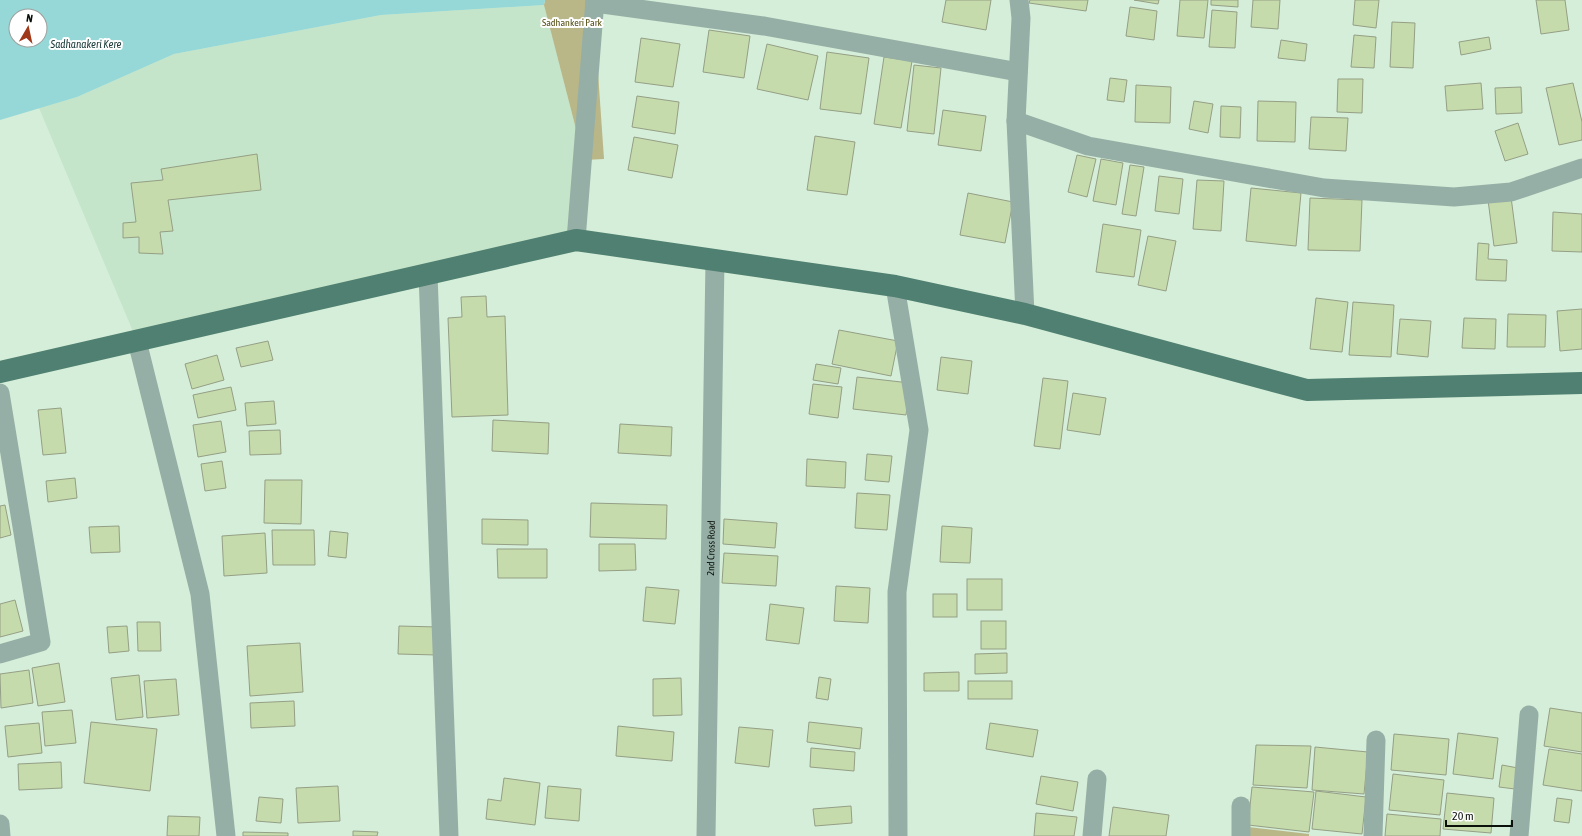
<svg xmlns="http://www.w3.org/2000/svg" width="1582" height="836" viewBox="0 0 1582 836" font-family="'Asap Condensed',sans-serif">
<style>
.built{fill:#c5e5ca}
.green{fill:#b9b687}
.water{fill:#95d8d7;fill-rule:evenodd}
.building{fill:#c6dbab;stroke:#949f85}
.lines{fill:none;stroke-linecap:round;stroke-linejoin:round}
.street{stroke:#96afa6;stroke-width:19}
.primary{stroke:#508071;stroke-width:22}
.labels{text-anchor:middle;stroke-width:4;stroke-linejoin:round;paint-order:stroke}
.park-label{font-size:10px;fill:#534e12;stroke:#fff}
.street-label{font-size:10px;fill:#09110a;stroke:#fff}
.water-label{font-size:11px;font-style:italic;fill:#153736;stroke:#fff}
</style>
<rect width="100%" height="100%" fill="#d5eed9"/>
<!-- built -->
<path class="built" d="M544,5L584,160L576,240L137,341L39,108L77,97L174,54L381,15Z"/>
<!-- green -->
<g class="green">
<path d="M545,0H593L604,159L584,160L544,5Z"/>
<path d="M1248,827L1309,834V836H1248Z"/>
</g>
<!-- water -->
<path class="water" d="M0,0H545L544,5L381,15L174,54L77,97L0,120ZM16,16H40V40H16Z"/>
<!-- building -->
<g class="building">
<path d="M946,0H991L986,30L942,22Z"/>
<path d="M1030,0H1088L1086,11L1029,3Z"/>
<path d="M1134,0H1159L1158,4Z"/>
<path d="M1180,0H1208L1204,38L1177,36Z"/>
<path d="M1211,0H1238V7L1211,5Z"/>
<path d="M1253,0H1280L1278,29L1251,27Z"/>
<path d="M1355,0H1379L1376,28L1353,25Z"/>
<path d="M1536,0H1565L1569,30L1541,34Z"/>
<path d="M1130,7L1157,11L1154,40L1126,36Z"/>
<path d="M1212,10L1237,12L1235,48L1209,47Z"/>
<path d="M1392,22L1415,23L1413,68L1390,67Z"/>
<path d="M709,30L750,36L744,78L703,72Z"/>
<path d="M1354,35L1376,37L1374,68L1351,67Z"/>
<path d="M1489,37L1491,49L1461,55L1459,42Z"/>
<path d="M641,38L680,44L673,87L635,82Z"/>
<path d="M1281,40L1307,44L1305,61L1278,58Z"/>
<path d="M767,44L818,56L808,100L757,89Z"/>
<path d="M827,52L869,58L861,114L820,109Z"/>
<path d="M884,57L912,61L901,128L874,124Z"/>
<path d="M914,65L941,68L934,134L907,131Z"/>
<path d="M1110,78L1127,80L1124,102L1107,100Z"/>
<path d="M1338,79H1363L1362,113L1337,112Z"/>
<path d="M1481,83L1483,109L1447,111L1445,86Z"/>
<path d="M1573,83L1582,122V140L1559,145L1546,88Z"/>
<path d="M1136,85L1171,87L1170,123L1135,122Z"/>
<path d="M1521,87L1522,113L1496,114L1495,88Z"/>
<path d="M637,96L679,102L675,134L632,127Z"/>
<path d="M1194,101L1213,104L1208,133L1189,129Z"/>
<path d="M1258,101L1296,102L1295,142L1257,141Z"/>
<path d="M1221,106L1241,107L1240,138L1220,137Z"/>
<path d="M943,110L986,116L981,151L938,145Z"/>
<path d="M1311,117L1348,118L1346,151L1309,149Z"/>
<path d="M1518,123L1528,154L1505,161L1495,131Z"/>
<path d="M815,136L855,142L847,195L807,190Z"/>
<path d="M634,137L678,145L672,178L628,170Z"/>
<path d="M257,154L261,190L168,200L173,231L160,232L163,254L139,253V237L123,238V223L136,222L131,183L163,180L161,169Z"/>
<path d="M1077,155L1096,159L1087,197L1068,192Z"/>
<path d="M1101,159L1123,163L1116,205L1093,201Z"/>
<path d="M1130,165L1144,167L1136,216L1122,214Z"/>
<path d="M1159,176L1183,179L1179,214L1155,211Z"/>
<path d="M1197,180L1224,181L1221,231L1193,229Z"/>
<path d="M1251,188L1301,193L1296,246L1246,241Z"/>
<path d="M968,193L1013,202L1005,243L960,235Z"/>
<path d="M1511,197L1517,243L1494,246L1488,200Z"/>
<path d="M1310,198L1362,200L1360,251L1308,250Z"/>
<path d="M1553,212L1582,214V252L1552,251Z"/>
<path d="M1103,224L1141,230L1134,277L1096,272Z"/>
<path d="M1148,236L1176,241L1166,291L1138,285Z"/>
<path d="M1478,243L1489,244L1488,259L1507,260L1506,281L1476,280Z"/>
<path d="M486,296L487,317L505,316L508,415L452,417L448,318L462,317L461,297Z"/>
<path d="M1316,298L1348,302L1342,352L1310,349Z"/>
<path d="M1353,302L1394,305L1391,357L1349,355Z"/>
<path d="M1582,309V349L1560,351L1557,311Z"/>
<path d="M1508,314L1546,315L1545,347H1507Z"/>
<path d="M1464,318L1496,319L1495,349L1462,348Z"/>
<path d="M1400,319L1431,321L1428,357L1397,354Z"/>
<path d="M839,330L898,341L891,376L832,364Z"/>
<path d="M268,341L273,360L241,367L236,348Z"/>
<path d="M217,355L224,380L192,389L185,364Z"/>
<path d="M941,357L972,361L968,394L937,390Z"/>
<path d="M816,364L841,368L838,384L813,380Z"/>
<path d="M857,377L910,383L906,415L853,409Z"/>
<path d="M1043,378L1068,381L1060,449L1034,446Z"/>
<path d="M813,384L842,387L838,418L809,414Z"/>
<path d="M231,387L236,410L198,418L193,395Z"/>
<path d="M1073,393L1106,398L1100,435L1067,430Z"/>
<path d="M274,401L276,424L247,426L245,403Z"/>
<path d="M61,408L66,453L43,455L38,410Z"/>
<path d="M493,420L549,423L548,454L492,451Z"/>
<path d="M221,421L226,452L198,457L193,425Z"/>
<path d="M620,424L672,427L671,456L618,453Z"/>
<path d="M280,430L281,454L250,455L249,431Z"/>
<path d="M867,454L892,456L889,482L865,480Z"/>
<path d="M807,459L846,462L845,488L806,486Z"/>
<path d="M222,461L226,488L205,491L201,464Z"/>
<path d="M75,478L77,498L48,502L46,481Z"/>
<path d="M265,480H302L301,524L264,523Z"/>
<path d="M857,493L890,495L887,530L855,528Z"/>
<path d="M591,503L667,505L666,539L590,537Z"/>
<path d="M5,505L11,535L0,538V506Z"/>
<path d="M482,519L528,520V545L482,544Z"/>
<path d="M724,519L777,523L775,548L723,544Z"/>
<path d="M119,526L120,552L91,553L89,527Z"/>
<path d="M942,526L972,528L970,563L940,562Z"/>
<path d="M272,530H314L315,565H273Z"/>
<path d="M330,531L348,533L346,558L328,556Z"/>
<path d="M265,533L267,573L224,576L222,536Z"/>
<path d="M599,544H635L636,570L599,571Z"/>
<path d="M497,549H547V578H498Z"/>
<path d="M724,553L778,556L776,586L722,583Z"/>
<rect x="967" y="579" width="35" height="31"/>
<path d="M836,586L870,588L868,623L834,621Z"/>
<path d="M646,587L679,590L675,624L643,621Z"/>
<rect x="933" y="594" width="24" height="23"/>
<path d="M15,600L23,631L0,637V604Z"/>
<path d="M770,604L804,608L799,644L766,640Z"/>
<rect x="981" y="621" width="25" height="28"/>
<path d="M137,622H160L161,651H138Z"/>
<path d="M127,626L129,651L109,653L107,627Z"/>
<path d="M399,626L438,627L437,655L398,654Z"/>
<path d="M300,643L303,692L250,696L247,646Z"/>
<path d="M1007,653V673L975,674V654Z"/>
<path d="M59,663L65,702L38,706L32,668Z"/>
<path d="M29,670L33,703L1,708L0,674Z"/>
<path d="M959,672V691H924V673Z"/>
<path d="M139,675L143,717L116,720L111,678Z"/>
<path d="M819,677L831,679L828,700L816,698Z"/>
<path d="M681,678L682,715L653,716V679Z"/>
<path d="M176,679L179,715L147,718L144,681Z"/>
<rect x="968" y="681" width="44" height="18"/>
<path d="M294,701L295,726L251,728L250,703Z"/>
<path d="M1550,708L1582,713V752L1544,746Z"/>
<path d="M72,710L76,743L45,746L42,712Z"/>
<path d="M91,722L157,729L150,791L84,783Z"/>
<path d="M809,722L862,728L860,749L807,742Z"/>
<path d="M39,723L42,753L8,757L5,726Z"/>
<path d="M990,723L1038,730L1033,757L986,749Z"/>
<path d="M618,726L674,732L672,761L616,756Z"/>
<path d="M739,727L773,730L769,767L735,763Z"/>
<path d="M1458,733L1498,738L1493,779L1453,774Z"/>
<path d="M1394,734L1449,739L1446,775L1391,770Z"/>
<path d="M1256,745L1311,746L1307,788L1253,785Z"/>
<path d="M1315,747L1368,752L1364,794L1312,790Z"/>
<path d="M811,748L855,752L854,771L810,767Z"/>
<path d="M1549,749L1582,754V791L1543,785Z"/>
<path d="M61,762L62,788L19,790L18,764Z"/>
<path d="M1502,765L1518,768L1515,789L1499,787Z"/>
<path d="M1393,774L1444,780L1440,815L1389,810Z"/>
<path d="M1041,776L1078,782L1073,811L1036,804Z"/>
<path d="M504,778L540,783L535,825L486,819L488,799L501,801Z"/>
<path d="M338,786L340,821L298,823L296,788Z"/>
<path d="M548,786L581,789L579,821L545,818Z"/>
<path d="M1252,787L1314,792L1309,832L1248,825Z"/>
<path d="M1316,791L1366,797L1362,834L1312,829Z"/>
<path d="M1447,793L1494,798L1491,833L1443,829Z"/>
<path d="M259,797L283,799L281,823L256,821Z"/>
<path d="M1557,798L1572,800L1569,823L1554,821Z"/>
<path d="M851,806L852,823L815,826L813,809Z"/>
<path d="M1113,807L1169,815L1166,836H1109Z"/>
<path d="M1036,813L1077,817L1074,836H1034Z"/>
<path d="M1387,814L1441,819L1440,836H1385Z"/>
<path d="M168,816L200,817L199,836H167Z"/>
<path d="M353,831L378,832L377,836H353Z"/>
<path d="M243,832L288,833V836H243Z"/>
</g>
<g class="lines">
<!-- street -->
<g class="street">
<path d="M1019,0L1021,18L1016,121L1025,314"/>
<path d="M595,3L764,26L1018,72"/>
<path d="M1016,121L1088,146L1324,188L1454,197L1511,192L1582,168"/>
<path d="M576,240L595,0"/>
<path d="M428,274L449,836"/>
<path d="M895,286L919,430L897,592L898,836"/>
<path d="M137,341L200,594L226,836"/>
<path d="M0,393L41,642L0,654"/>
<path d="M0,824L1,836"/>
<path id="s1" d="M706,836L715,260"/>
<path d="M1092,836L1097,779"/>
<path d="M1241,836V806"/>
<path d="M1373,836L1376,740"/>
<path d="M1519,836L1529,715"/>
</g>
<!-- primary -->
<path class="primary" d="M0,372L576,240L895,286L1025,314L1307,390L1582,383"/>
</g>
<g class="labels">
<!-- park labels -->
<g class="park-label">
<text x="572" y="26">Sadhankeri Park</text>
</g>
<!-- street labels -->
<g class="street-label">
<text dy="4" stroke="none"><textPath href="#s1" startOffset="288">2nd Cross Road</textPath></text>
</g>
<!-- water labels -->
<g class="water-label">
<text x="86" y="48">Sadhanakeri Kere</text>
</g>
</g>
<!-- north arrow -->
<g transform="translate(28 28) rotate(9)"><circle r="19" fill="#ffffff" stroke="#9da09d"/>
<path d="M0-3L7 15L0 10L-7 15Z" fill="#a0391a"/>
<text y="-6" font-size="11" font-weight="bold" text-anchor="middle" fill="#09110a">N</text>
</g>
<!-- scale -->
<path d="M1446 820v6h66v-6" fill="none" stroke="#09110a" stroke-width="2"/>
<text x="1452" y="820" font-size="12" fill="#09110a" stroke="#ffffff" stroke-width="3" paint-order="stroke">20 m</text>
</svg>
